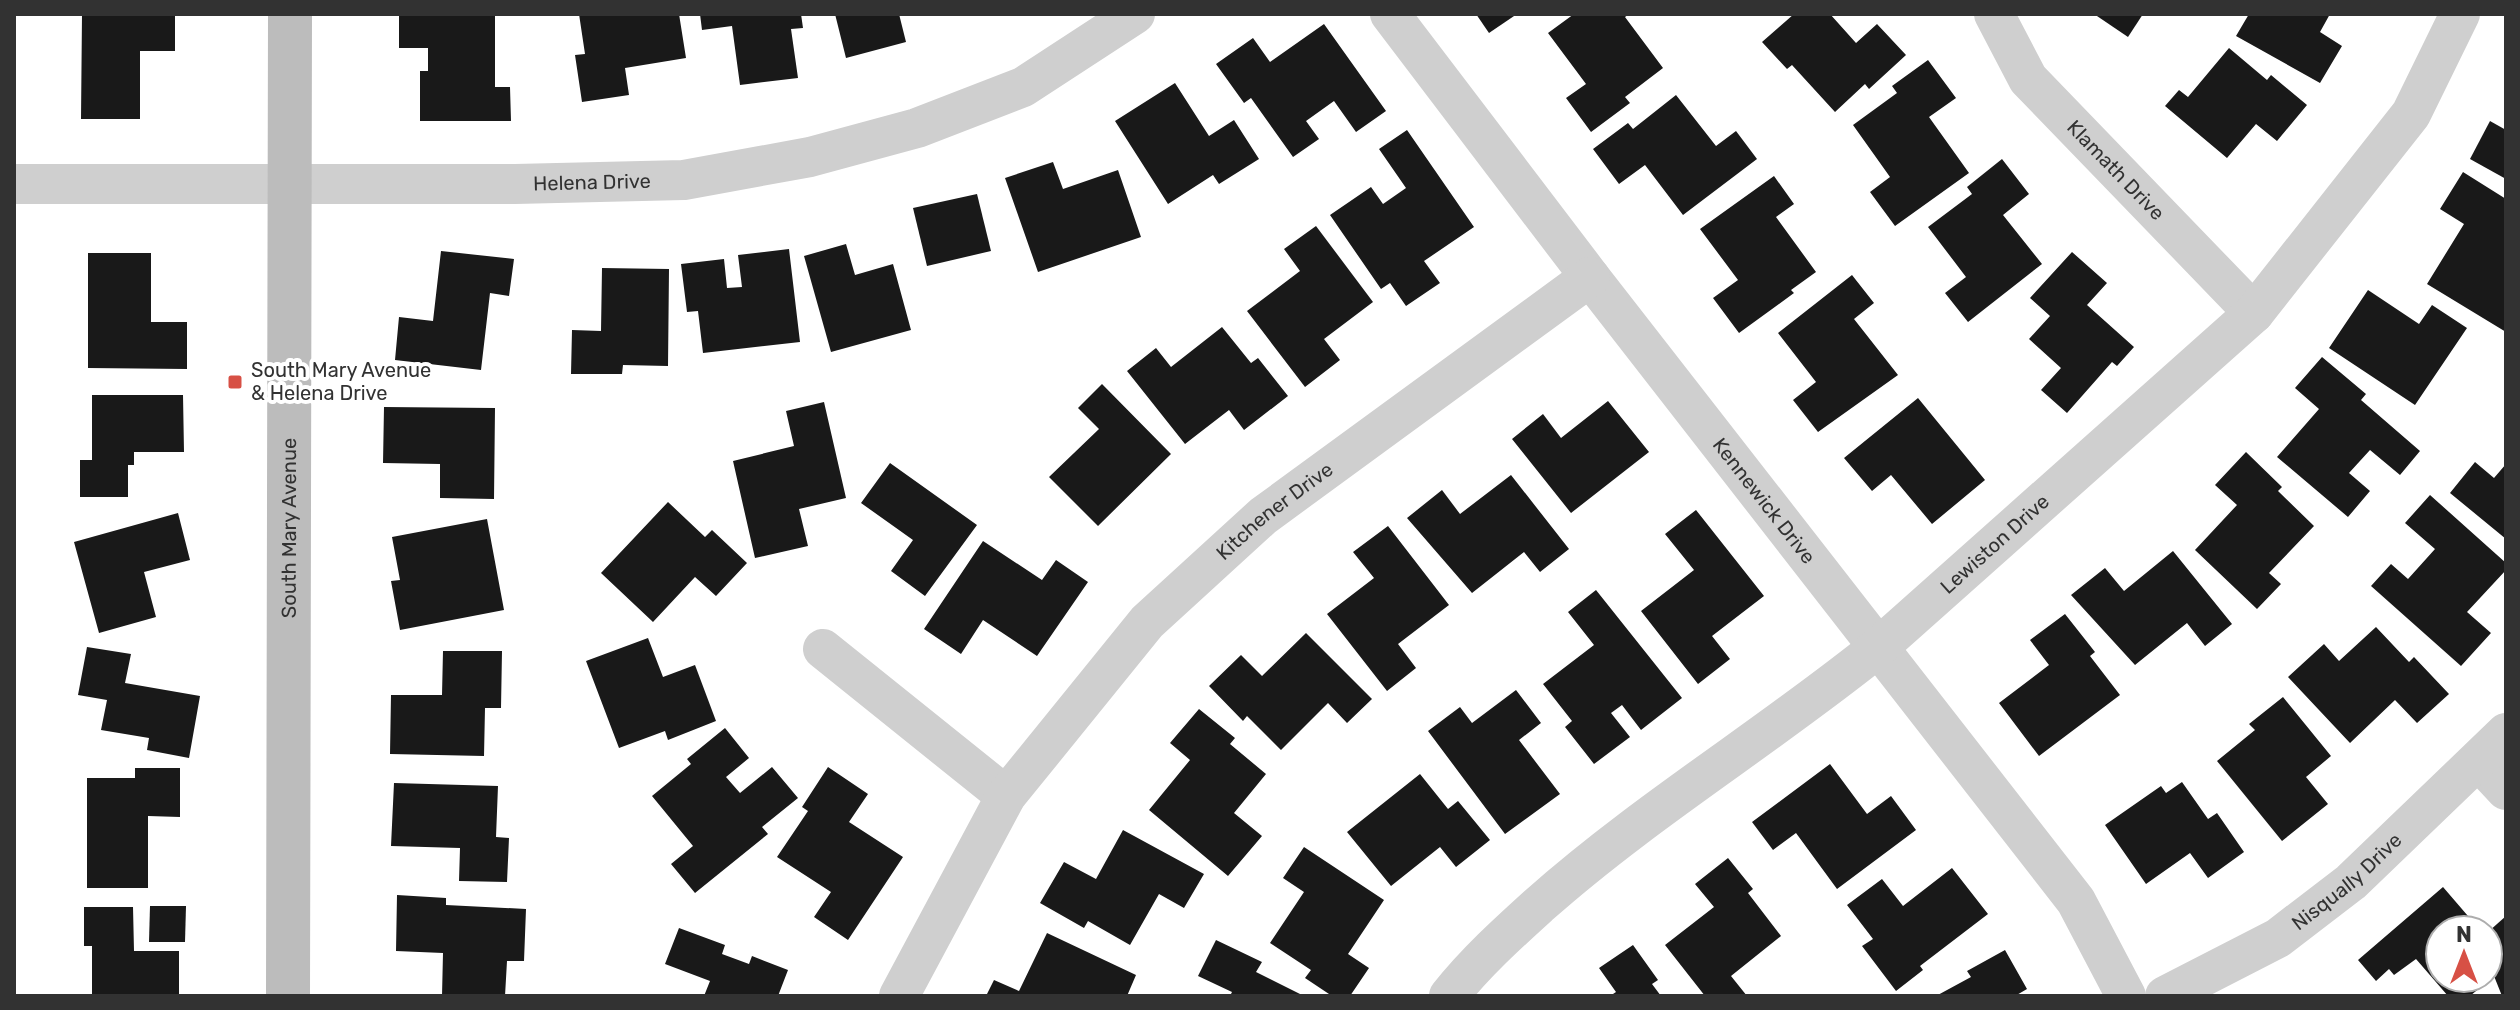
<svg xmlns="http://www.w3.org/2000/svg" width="2520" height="1010" viewBox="0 0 2520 1010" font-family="Rubik,sans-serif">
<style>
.building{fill:#191919}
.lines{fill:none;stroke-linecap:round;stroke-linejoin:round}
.street{stroke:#cfcfcf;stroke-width:40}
.secondary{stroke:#bcbcbc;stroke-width:44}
.poi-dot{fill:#d75045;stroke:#fff;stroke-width:3}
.labels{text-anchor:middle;stroke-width:8;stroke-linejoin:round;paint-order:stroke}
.street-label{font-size:20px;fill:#323232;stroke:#fff}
.poi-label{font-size:20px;fill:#323232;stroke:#fff;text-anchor:start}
</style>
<rect width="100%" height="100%" fill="#fff"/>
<!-- building -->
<g class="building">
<path d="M82,14H175V51H140V119H81Z"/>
<path d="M399,14H495V87H510L511,121H420V71H428V48H399Z"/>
<path d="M579,14H679L686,58L625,68L629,95L582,102L575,55L585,54Z"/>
<path d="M700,14H801L803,28L791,29L798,78L740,85L732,26L702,30Z"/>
<path d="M835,14H899L906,42L846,58Z"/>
<path d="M1476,14H1517L1489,33Z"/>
<path d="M1574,14H1629L1625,17L1663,68L1625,97L1630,103L1591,132L1566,98L1586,84L1548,33Z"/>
<path d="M1794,14H1830L1856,43L1877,24L1906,55L1869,89L1865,84L1835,112L1792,65L1787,69L1762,42Z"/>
<path d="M2094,14H2143L2128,37Z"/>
<path d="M2249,14H2330L2320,32L2342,46L2320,83L2236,36Z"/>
<path d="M1324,24L1386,111L1356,132L1334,101L1306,121L1319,139L1293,157L1251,98L1244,103L1216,64L1253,38L1270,62Z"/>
<path d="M2229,48L2267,80L2271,75L2307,105L2277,141L2256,124L2227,158L2165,106L2179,90L2188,97Z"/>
<path d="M1928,60L1956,98L1929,117L1969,173L1895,226L1870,192L1890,177L1853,125L1897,93L1892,86Z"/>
<path d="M1175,83L1209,136L1234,120L1259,159L1219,184L1213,175L1168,204L1115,121Z"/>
<path d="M1676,95L1716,146L1736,131L1757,159L1683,215L1645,165L1619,184L1593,149L1628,123L1633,129Z"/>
<path d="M2490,121L2506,130V179L2470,159Z"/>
<path d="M1407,130L1474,227L1424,261L1440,283L1406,306L1390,283L1381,289L1330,215L1371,187L1383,204L1406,188L1379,149Z"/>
<path d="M2002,159L2029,194L2003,215L2042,264L1968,322L1945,293L1966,277L1928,227L1972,194L1967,187Z"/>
<path d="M1053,162L1063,189L1118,170L1141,237L1038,272L1005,178Z"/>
<path d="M2463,172L2506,199V332L2427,284L2464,224L2440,209Z"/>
<path d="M1774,176L1794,204L1776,217L1816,272L1791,290L1794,293L1739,333L1713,298L1738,280L1700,229Z"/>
<path d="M977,194L991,251L927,266L913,208Z"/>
<path d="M1316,226L1373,302L1324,339L1340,360L1305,387L1247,311L1300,271L1284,249Z"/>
<path d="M846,244L855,275L893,264L911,330L831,352L804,256Z"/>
<path d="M789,249L800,342L703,353L698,311L687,312L681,264L724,259L727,288L742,287L738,255Z"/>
<path d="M441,251L514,259L509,296L490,293L481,370L395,360L399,317L433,321Z"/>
<path d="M2072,252L2107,283L2087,305L2134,347L2117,366L2112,362L2067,413L2041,390L2061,368L2029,339L2050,316L2030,298Z"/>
<path d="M88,253H151V322H187V369L88,368Z"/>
<path d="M602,268L669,269L668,366L623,365L622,374H571L572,330L601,331Z"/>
<path d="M1852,275L1874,303L1854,319L1898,375L1818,432L1793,400L1816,382L1778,333Z"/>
<path d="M2368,290L2419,324L2432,305L2467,328L2415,405L2329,348Z"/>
<path d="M1222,327L1251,363L1258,358L1288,396L1244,430L1229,410L1185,444L1127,371L1156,348L1171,367Z"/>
<path d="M2322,357L2366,394L2361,400L2420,451L2400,475L2370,450L2349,473L2370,491L2348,517L2277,457L2319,409L2295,388Z"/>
<path d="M1102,384L1171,454L1098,526L1049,477L1099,429L1078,408Z"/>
<path d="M92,395H183L184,452H134V465H128V497H80V460H92Z"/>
<path d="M1918,398L1985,480L1932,524L1891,475L1872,491L1844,458Z"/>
<path d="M1608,401L1649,452L1571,513L1512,439L1543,414L1561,438Z"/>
<path d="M824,402L846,498L799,509L808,546L755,558L733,461L794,446L786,411Z"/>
<path d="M384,407L495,408L494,499L440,498V464L383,463Z"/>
<path d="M2246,452L2282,487L2278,491L2314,526L2269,573L2281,584L2257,609L2195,550L2237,505L2215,485Z"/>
<path d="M2475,462L2494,478L2506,464V539L2450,493Z"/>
<path d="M890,463L977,525L925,596L891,571L913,540L861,503Z"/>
<path d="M1511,475L1569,549L1540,572L1524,552L1472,593L1407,518L1442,490L1460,514Z"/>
<path d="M2430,495L2506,563V570L2467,612L2491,633L2461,666L2371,586L2391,564L2408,579L2435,549L2405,523Z"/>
<path d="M668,502L705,537L712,530L747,563L716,596L695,577L653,622L601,573Z"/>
<path d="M1696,510L1764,596L1712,636L1730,659L1698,684L1641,611L1694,570L1665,534Z"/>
<path d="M178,513L190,560L144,572L156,617L99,633L74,542Z"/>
<path d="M487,519L504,610L400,630L391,581L400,580L392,537Z"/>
<path d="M1388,526L1449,605L1398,644L1416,668L1387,691L1327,614L1374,578L1353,552Z"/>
<path d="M983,541L1042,580L1056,560L1088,582L1037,656L983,620L961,654L924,629Z"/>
<path d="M2173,551L2232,624L2205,646L2187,623L2135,665L2071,595L2105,568L2124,591Z"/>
<path d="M1596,590L1682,698L1641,730L1622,705L1611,713L1630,737L1594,764L1565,727L1572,721L1543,684L1594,645L1568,612Z"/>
<path d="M2065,614L2095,652L2090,656L2120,695L2039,756L1999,703L2049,665L2030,640Z"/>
<path d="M2376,627L2409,662L2414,657L2449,694L2417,723L2395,700L2350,743L2288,677L2324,644L2339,661Z"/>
<path d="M1306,633L1372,699L1347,723L1328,703L1281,750L1247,716L1243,721L1209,686L1241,655L1262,676Z"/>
<path d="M648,638L663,677L695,665L716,721L668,740L665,731L619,748L586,661Z"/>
<path d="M87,647L131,654L125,683L200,696L189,758L147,750L149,738L101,730L107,700L78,695Z"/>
<path d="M443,651H502L501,708H485L484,756L390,754L391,695H442Z"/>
<path d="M1516,690L1541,723L1519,740L1560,794L1505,834L1428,731L1460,707L1472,723Z"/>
<path d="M2283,697L2331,756L2306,777L2328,804L2282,841L2217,761L2255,730L2249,724Z"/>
<path d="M1199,709L1235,738L1230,744L1266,774L1234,813L1262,836L1228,876L1149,810L1190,760L1170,743Z"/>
<path d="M725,728L749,758L726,777L740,793L772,767L798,798L762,827L768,834L695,893L671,864L693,846L652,796L691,764L687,759Z"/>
<path d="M1830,764L1867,814L1891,796L1916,830L1837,889L1796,833L1773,850L1752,822Z"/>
<path d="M828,767L868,794L849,822L903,857L848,940L814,917L831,892L777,857L808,811L802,807Z"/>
<path d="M135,768H180V817L148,816V888H87V778H135Z"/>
<path d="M1420,774L1448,809L1458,801L1490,840L1456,867L1440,847L1391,886L1347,832Z"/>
<path d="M2182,782L2208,819L2217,813L2244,852L2208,878L2190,853L2146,884L2105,825L2161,786L2166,793Z"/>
<path d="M394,783L498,786L496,837L509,838L507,882L459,881L460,848L391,846Z"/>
<path d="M1123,830L1204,874L1184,908L1159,894L1130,945L1088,921L1084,928L1040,903L1064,862L1096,879Z"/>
<path d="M1304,847L1384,900L1348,954L1369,968L1350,996H1332L1305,978L1311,970L1270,943L1304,892L1283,878Z"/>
<path d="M1728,858L1753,889L1748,893L1781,936L1731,976L1747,996H1705L1665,945L1714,907L1695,884Z"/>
<path d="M1952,868L1988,914L1920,966L1923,970L1896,991L1862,946L1873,939L1847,905L1882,879L1903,906Z"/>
<path d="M2443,887L2480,930H2440V978H2488V932L2506,916V996H2502L2494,976L2470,996H2448L2416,959L2394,975L2389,969L2376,981L2358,960Z"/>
<path d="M397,895L446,898V905L526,909L524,961H507L505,996H442L443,953L396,951Z"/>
<path d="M150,906H186L185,942H149Z"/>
<path d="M84,907H133L134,951H179V996H92V946H84Z"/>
<path d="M679,928L725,945L722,954L749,964L752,956L788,970L778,996H704L710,981L665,964Z"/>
<path d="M1047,933L1136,975L1127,996H986L994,980L1019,991Z"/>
<path d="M1216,940L1262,962L1256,972L1304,996H1230L1232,992L1198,976Z"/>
<path d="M1633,945L1658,980L1652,984L1661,996H1610L1616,992L1599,968Z"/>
<path d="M2005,950L2027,989L2015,996H1936L1971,977L1967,971Z"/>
</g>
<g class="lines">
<!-- street -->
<g class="street">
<path id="s1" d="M1390,14L1590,277L2076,901L2126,996"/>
<path id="s2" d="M1994,14L2028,79L2254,313"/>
<path id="s3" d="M14,184H515L684,180L810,157L917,128L1023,87L1135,14"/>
<path d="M823,649L1006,796"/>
<path d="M2479,761L2506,790"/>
<path id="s4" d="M899,996L1006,796L1147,622L1263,516L1590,277"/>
<path id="s5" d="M1449,996C1476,962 1507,934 1539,905C1646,810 1769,736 1880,646L2254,313L2411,114L2460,14"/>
<path id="s6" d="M2165,996L2278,938L2351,882L2506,733"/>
</g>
<!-- secondary -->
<path class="secondary" id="s7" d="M288,996L290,14"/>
</g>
<!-- markers -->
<rect class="poi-dot" x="227" y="374" width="16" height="16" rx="4"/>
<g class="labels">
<!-- street labels -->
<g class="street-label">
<text dy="7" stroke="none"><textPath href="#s2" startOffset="200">Klamath Drive</textPath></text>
<text dy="7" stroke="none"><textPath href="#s3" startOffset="578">Helena Drive</textPath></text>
<text dy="7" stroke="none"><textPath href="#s1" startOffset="614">Kennewick Drive</textPath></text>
<text dy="7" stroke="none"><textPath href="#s4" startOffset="620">Kitchener Drive</textPath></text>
<text dy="7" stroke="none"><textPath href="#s7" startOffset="468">South Mary Avenue</textPath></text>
<text dy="7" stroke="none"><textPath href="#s5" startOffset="710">Lewiston Drive</textPath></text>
<text dy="7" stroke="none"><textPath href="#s6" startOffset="216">Nisqually Drive</textPath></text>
</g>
<!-- poi labels -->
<g class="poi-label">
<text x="251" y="377">South Mary Avenue<tspan x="251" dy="23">&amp; Helena Drive</tspan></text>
</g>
</g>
<!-- border -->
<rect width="2520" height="1010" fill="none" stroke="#323232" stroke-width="32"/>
<!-- north arrow -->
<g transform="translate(2464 954)"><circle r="38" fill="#ffffff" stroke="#adadad" stroke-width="2"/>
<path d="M0-6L14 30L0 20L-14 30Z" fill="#d75045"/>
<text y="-12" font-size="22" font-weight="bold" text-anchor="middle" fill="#323232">N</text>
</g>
</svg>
